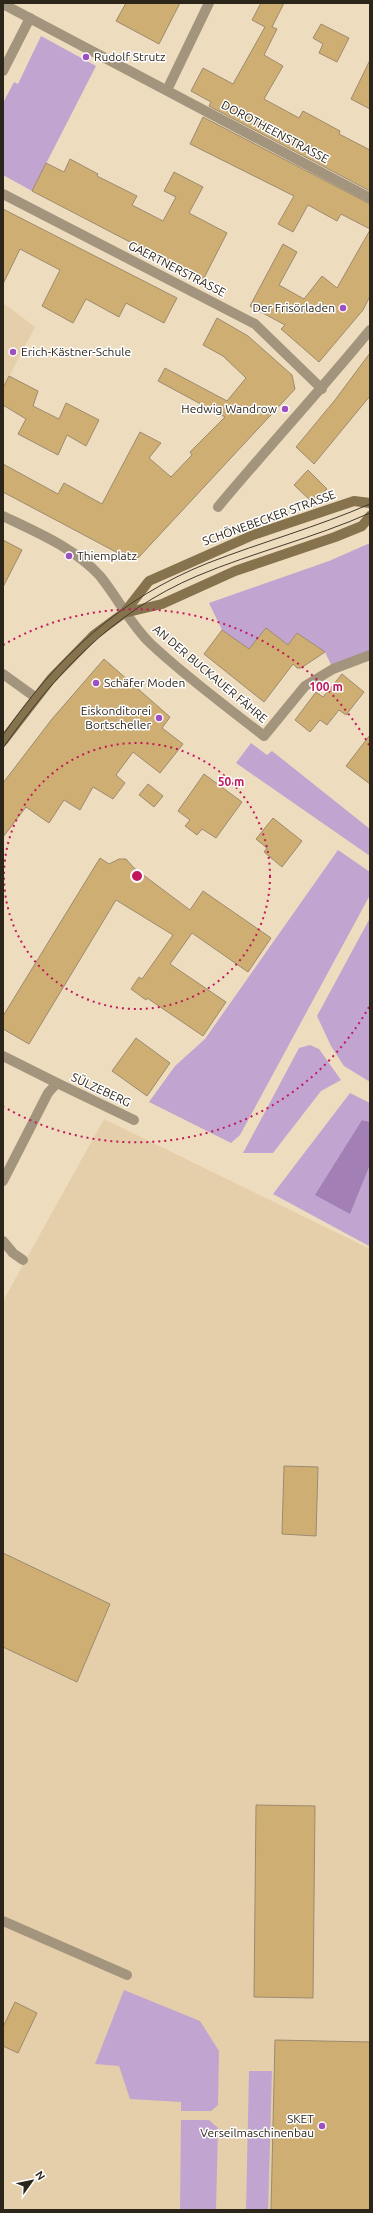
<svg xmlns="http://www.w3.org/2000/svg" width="373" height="2213" viewBox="0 0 373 2213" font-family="Ubuntu,sans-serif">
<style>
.built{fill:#e4cfaa}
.green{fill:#c2a4d1}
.water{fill:#a27fb4}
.building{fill:#cfae73;stroke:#9b8b6f}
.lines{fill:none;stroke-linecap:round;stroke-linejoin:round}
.minor{stroke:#a3957d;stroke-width:10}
.secondary{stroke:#86724d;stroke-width:10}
.tram{stroke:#433b2d;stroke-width:1}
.ring{fill:none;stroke:#c2185b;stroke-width:2;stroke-dasharray:2 4}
.poi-dot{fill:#9e50c1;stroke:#fff;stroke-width:1.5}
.labels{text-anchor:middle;stroke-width:3;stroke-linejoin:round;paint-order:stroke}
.poi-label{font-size:12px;fill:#2c251a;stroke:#fff;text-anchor:start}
.street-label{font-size:12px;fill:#2c251a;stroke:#fff}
.centre{fill:#c2185b;stroke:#fff;stroke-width:2}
.ring-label{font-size:12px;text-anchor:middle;font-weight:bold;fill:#c2185b;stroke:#fff;stroke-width:3;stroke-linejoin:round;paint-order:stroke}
</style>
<rect width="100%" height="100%" fill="#eedcbf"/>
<!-- built -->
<g class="built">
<path d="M3,303L35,327L3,388Z"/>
<path d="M104,1119L370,1249V2210H3V1301Z"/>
</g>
<!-- green -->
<g class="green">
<path d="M41,36L96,66L32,191L3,175V103L14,82L18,84Z"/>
<path d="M370,543V655L333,669L325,652L297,633L288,645L266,628L249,649L222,630L209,603L329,561Z"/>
<path d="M251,743L267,755L272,751L370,829V856L236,763Z"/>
<path d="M338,850L370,872V895L240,1135L231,1143L149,1102L175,1066L205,1039Z"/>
<path d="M370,918V1082L344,1066L331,1046L317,1016Z"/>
<path d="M310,1045L319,1049L341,1080L321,1091L273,1153H243L299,1048Z"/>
<path d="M350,1093L370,1103V1122L362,1120L350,1213L370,1165L369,1246L273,1194Z"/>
<path d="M124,1990L200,2021L219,2051L218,2105L211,2111H181V2102L130,2099L119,2066L95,2064Z"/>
<path d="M249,2071H272L268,2210H246Z"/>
<path d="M181,2120H209L218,2128L216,2210H180Z"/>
</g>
<!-- water -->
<path class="water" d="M362,1120L370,1122V1165L350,1214L315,1195Z"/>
<!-- building -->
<g class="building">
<path d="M126,3H180L159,44L116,21Z"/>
<path d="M261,3H284L272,27L277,29L264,55L283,66L264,99L299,118L303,111L340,131L339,134L370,150V191L209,106L211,102L191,91L203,68L233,84L265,27L252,20Z"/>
<path d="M321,24L349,38L337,62L319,53L323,44L313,38Z"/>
<path d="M370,60V109L351,99Z"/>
<path d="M203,117L370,204V229L341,214L337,221L308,205L293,232L278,224L294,196L190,144Z"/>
<path d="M70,159L98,174L97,176L137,196L132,205L163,221L176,197L164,191L174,172L203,187L189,213L227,233L203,280L32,191L46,163L64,172Z"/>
<path d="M3,209L177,298L164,323L126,303L119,317L86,299L73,323L42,306L60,270L20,249L3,284Z"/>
<path d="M370,230V296L363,310L319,362L281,329L285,325L250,306L283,244L297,252L279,285L304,299L322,276L337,288Z"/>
<path d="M217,318L248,336L292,375L295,389L139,557L131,560L3,492V464L58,494L64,483L102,504L140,432L161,443L149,458L171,477L192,455L190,452L225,417L158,381L165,368L227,401L246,378L223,356L203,345Z"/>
<path d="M370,353V396L314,464L296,447L335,400Z"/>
<path d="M9,376L38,391L33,406L59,419L66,403L99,420L86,446L67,435L58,455L18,434L26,419L3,405V388Z"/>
<path d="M308,470L327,489L312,502L294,485Z"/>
<path d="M3,540L22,550L3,587Z"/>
<path d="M266,628L288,645L297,633L325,652L301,668H297L293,664L264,702L204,654L222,630L249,649Z"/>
<path d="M104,659L170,717L162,728L183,744L160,773L133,752L116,775L125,783L113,799L93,787L80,810L64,800L49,823L26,807L3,837V783L52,719Z"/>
<path d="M342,674L364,692L346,715L339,710L327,725L320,720L310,732L295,720L316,692L323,697Z"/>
<path d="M370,735V784L346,766Z"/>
<path d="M204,774L242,802L216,838L202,829L197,835L185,826L190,820L178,811Z"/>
<path d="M148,784L163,796L154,807L139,795Z"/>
<path d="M273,818L302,841L282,867L264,852L267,848L256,839Z"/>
<path d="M100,858L109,864L119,859H126L134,868L190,910L203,891L271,938L248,972L192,933L170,964L226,1002L203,1036L147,998L146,1000L131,989L139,977L142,979L173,935L116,900L29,1044L3,1029V1016Z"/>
<path d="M136,1038L170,1063L147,1096L112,1071Z"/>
<path d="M284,1466L318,1467L316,1536L282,1534Z"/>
<path d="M3,1553L110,1604L77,1682L3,1647Z"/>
<path d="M256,1805L315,1806L313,1998L254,1997Z"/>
<path d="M15,2002L37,2013L18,2053L3,2046V2027Z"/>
<path d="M275,2040L370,2042V2210H271Z"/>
</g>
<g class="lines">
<!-- minor -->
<g class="minor">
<path d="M3,4L370,198"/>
<path d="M3,71L30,18"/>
<path d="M167,90L209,3"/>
<path d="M3,194L255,324L322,389"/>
<path d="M218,507C268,447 321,390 370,330"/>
<path d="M3,516C36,532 75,548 100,576C118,598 130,624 151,644C186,677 226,706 264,736L305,686L333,669L370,655"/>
<path d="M3,674L35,697"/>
<path d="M3,1056L57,1083L48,1093L3,1181"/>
<path d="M57,1083L134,1120"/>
<path d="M3,1241L13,1253L23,1260"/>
<path d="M3,1921L127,1975"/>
</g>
<!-- secondary -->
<g class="secondary">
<path d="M124,613L162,604L235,571L335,537L362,526L370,516"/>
<path d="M3,741L51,679L94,635L124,613L149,581L253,535L354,501L370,503"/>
</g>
<!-- tram -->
<g class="tram">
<path d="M3,735C57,657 120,598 208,563C262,542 317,527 370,504"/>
<path d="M3,748C55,674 112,612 197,576C254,552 314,538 370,513"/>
</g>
</g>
<!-- distance rings -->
<g class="ring">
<circle cx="137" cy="876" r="133"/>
<path d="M369 1007A267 267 0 0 1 4 1107M3 645A267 267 0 0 1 369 745"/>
</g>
<!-- markers -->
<g class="poi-dot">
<circle cx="86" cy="57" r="4"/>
<circle cx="343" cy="308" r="4"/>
<circle cx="13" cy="352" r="4"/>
<circle cx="285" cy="409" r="4"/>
<circle cx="69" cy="556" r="4"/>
<circle cx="96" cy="683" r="4"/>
<circle cx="159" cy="718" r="4"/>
<circle cx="322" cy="2126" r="4"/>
</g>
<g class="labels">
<!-- poi labels -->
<g class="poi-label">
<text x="94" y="61">Rudolf Strutz</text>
<text x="335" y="312" text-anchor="end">Der Frisörladen</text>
<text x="21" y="356">Erich-Kästner-Schule</text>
<text x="277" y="413" text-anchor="end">Hedwig Wandrow</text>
<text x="77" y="560">Thiemplatz</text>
<text x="104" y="687">Schäfer Moden</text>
<text x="151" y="715" text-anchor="end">Eiskonditorei<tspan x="151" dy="14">Bortscheller</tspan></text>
<text x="314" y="2123" text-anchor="end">SKET<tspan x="314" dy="14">Verseilmaschinenbau</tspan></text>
</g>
<!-- street labels -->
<g class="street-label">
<text transform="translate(275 132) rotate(28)" y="4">DOROTHEENSTRASSE</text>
<text transform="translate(177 269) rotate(27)" y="4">GAERTNERSTRASSE</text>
<text transform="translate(269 518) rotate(-20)" y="4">SCHÖNEBECKER STRASSE</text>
<text transform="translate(210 674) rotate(40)" y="4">AN DER BUCKAUER FÄHRE</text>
<text transform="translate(101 1090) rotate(25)" y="4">SÜLZEBERG</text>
</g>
</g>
<circle cx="137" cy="876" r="6" class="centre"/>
<g class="ring-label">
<text x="326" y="691">100 m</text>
<text x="231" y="786">50 m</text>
</g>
<!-- border -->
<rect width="373" height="2213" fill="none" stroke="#2c251a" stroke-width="8"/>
<!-- north arrow -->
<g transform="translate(32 2181) rotate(57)" stroke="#ffffff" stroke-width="3" paint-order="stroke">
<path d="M0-3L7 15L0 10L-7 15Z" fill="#2c251a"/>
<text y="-6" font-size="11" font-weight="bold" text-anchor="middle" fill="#2c251a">N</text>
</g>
</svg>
